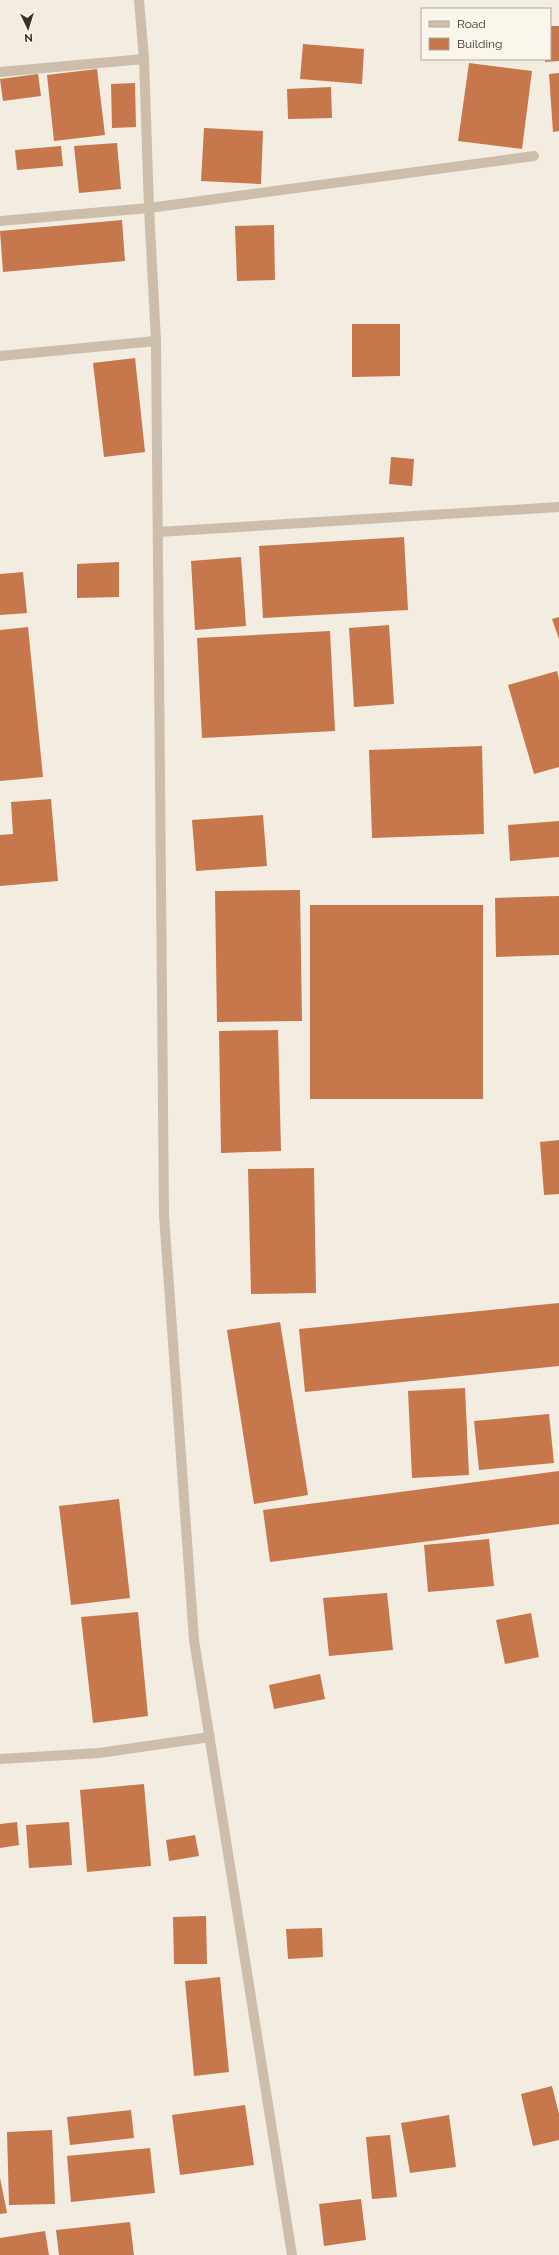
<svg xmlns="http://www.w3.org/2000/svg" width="559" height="2255" viewBox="0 0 559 2255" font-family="Raleway,sans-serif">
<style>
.building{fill:#c6774b}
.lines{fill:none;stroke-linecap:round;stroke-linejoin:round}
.minor{stroke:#ccbeab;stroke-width:10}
</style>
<rect width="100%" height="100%" fill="#f3ece0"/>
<!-- building -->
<g class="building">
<path d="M550,26H559V61L545,62V59H550Z"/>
<path d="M303,44L364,49L362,84L300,79Z"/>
<path d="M469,63L532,71L522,149L458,141Z"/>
<path d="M97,69L105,135L54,141L47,75Z"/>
<path d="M559,73V131L553,132L549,74Z"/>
<path d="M38,74L41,96L3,101L0,79Z"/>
<path d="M135,83L136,127L112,128L111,84Z"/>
<path d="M331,87L332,118L288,119L287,89Z"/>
<path d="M204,128L263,131L261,184L201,181Z"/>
<path d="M117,143L121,189L79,193L74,146Z"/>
<path d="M61,146L63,166L17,170L15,150Z"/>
<path d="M122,220L125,261L3,272L0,231Z"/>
<path d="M274,225L275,280L237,281L235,226Z"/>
<path d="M352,324H400V376L352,377Z"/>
<path d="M135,358L145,452L104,457L93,363Z"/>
<path d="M391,457L414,459L412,486L389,484Z"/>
<path d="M404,537L408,610L263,618L259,546Z"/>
<path d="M241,557L246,626L195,630L191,561Z"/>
<path d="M119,562V597L77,598V564Z"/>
<path d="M23,572L27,613L0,615V574Z"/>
<path d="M559,617V639L552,619Z"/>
<path d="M389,625L394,704L354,707L349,628Z"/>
<path d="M28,627L43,777L0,781V630Z"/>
<path d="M330,631L335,731L202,738L197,638Z"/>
<path d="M557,671L559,679V767L534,774L508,685Z"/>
<path d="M482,746L484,834L372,838L369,750Z"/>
<path d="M51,799L58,881L0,886V835L13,834L11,802Z"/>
<path d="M263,815L267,866L196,871L192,820Z"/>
<path d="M559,821V857L510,861L508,825Z"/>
<path d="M300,890L302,1021L217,1022L215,891Z"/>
<path d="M559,896V955L496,957L495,898Z"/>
<rect x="310" y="905" width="173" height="194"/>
<path d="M278,1030L281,1151L221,1153L219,1031Z"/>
<path d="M559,1140V1194L544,1195L540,1142Z"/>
<path d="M314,1168L316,1293L251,1294L248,1169Z"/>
<path d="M559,1303V1366L305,1392L299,1329Z"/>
<path d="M280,1322L308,1495L254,1504L227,1330Z"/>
<path d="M465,1388L469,1475L412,1478L408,1391Z"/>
<path d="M549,1414L554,1463L479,1470L474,1421Z"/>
<path d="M559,1471V1524L270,1562L263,1510Z"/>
<path d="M119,1499L130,1598L71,1605L59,1506Z"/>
<path d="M489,1539L494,1586L428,1592L424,1545Z"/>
<path d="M387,1593L393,1650L329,1656L323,1598Z"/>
<path d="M138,1612L148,1716L93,1723L81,1617Z"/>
<path d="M531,1613L539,1657L505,1664L496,1620Z"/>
<path d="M320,1674L325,1699L274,1709L269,1685Z"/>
<path d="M144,1784L151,1866L87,1872L80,1790Z"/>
<path d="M17,1822L19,1845L0,1848V1824Z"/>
<path d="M69,1822L72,1865L29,1868L26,1825Z"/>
<path d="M195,1835L199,1856L169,1861L166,1840Z"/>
<path d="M206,1916L207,1964H174L173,1917Z"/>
<path d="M322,1928L323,1957L288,1959L286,1929Z"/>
<path d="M220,1977L229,2072L194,2076L185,1981Z"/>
<path d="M552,2086L559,2114V2140L533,2146L521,2094Z"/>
<path d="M245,2105L254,2165L180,2175L172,2115Z"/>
<path d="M131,2110L134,2138L70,2145L67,2117Z"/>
<path d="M449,2115L456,2167L410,2173L401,2123Z"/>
<path d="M52,2130L55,2204L9,2205L7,2132Z"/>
<path d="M390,2135L397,2197L372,2199L366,2137Z"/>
<path d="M150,2148L155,2193L71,2202L67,2156Z"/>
<path d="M0,2178L7,2213L0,2214Z"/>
<path d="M361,2199L366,2240L324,2246L319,2204Z"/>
<path d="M130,2222L134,2255H59L56,2230Z"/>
<path d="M45,2231L49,2255H0V2238Z"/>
</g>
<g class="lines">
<!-- minor -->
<g class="minor">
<path d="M139,0L144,59L149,208L156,341L164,1215L194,1640L292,2255"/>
<path d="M0,72L144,59"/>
<path d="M0,221L149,208L534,156"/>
<path d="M0,356L156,341"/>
<path d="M158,532L559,507"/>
<path d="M0,1759L99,1753L210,1737"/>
</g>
</g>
<!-- legend -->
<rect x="421" y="8" width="130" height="52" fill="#faf6ec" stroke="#ada79e"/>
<rect x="429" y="21" width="20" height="6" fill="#ccbeab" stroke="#ada79e"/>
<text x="457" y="28" font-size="12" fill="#3a312a">Road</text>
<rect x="429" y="38" width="20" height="12" fill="#c6774b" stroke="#ada79e"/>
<text x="457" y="48" font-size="12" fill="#3a312a">Building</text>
<!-- north arrow -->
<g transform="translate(28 28) rotate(176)" stroke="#faf6ec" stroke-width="3" paint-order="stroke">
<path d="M0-3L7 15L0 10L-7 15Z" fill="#3a312a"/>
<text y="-6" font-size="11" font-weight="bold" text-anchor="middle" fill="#3a312a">N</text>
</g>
</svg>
